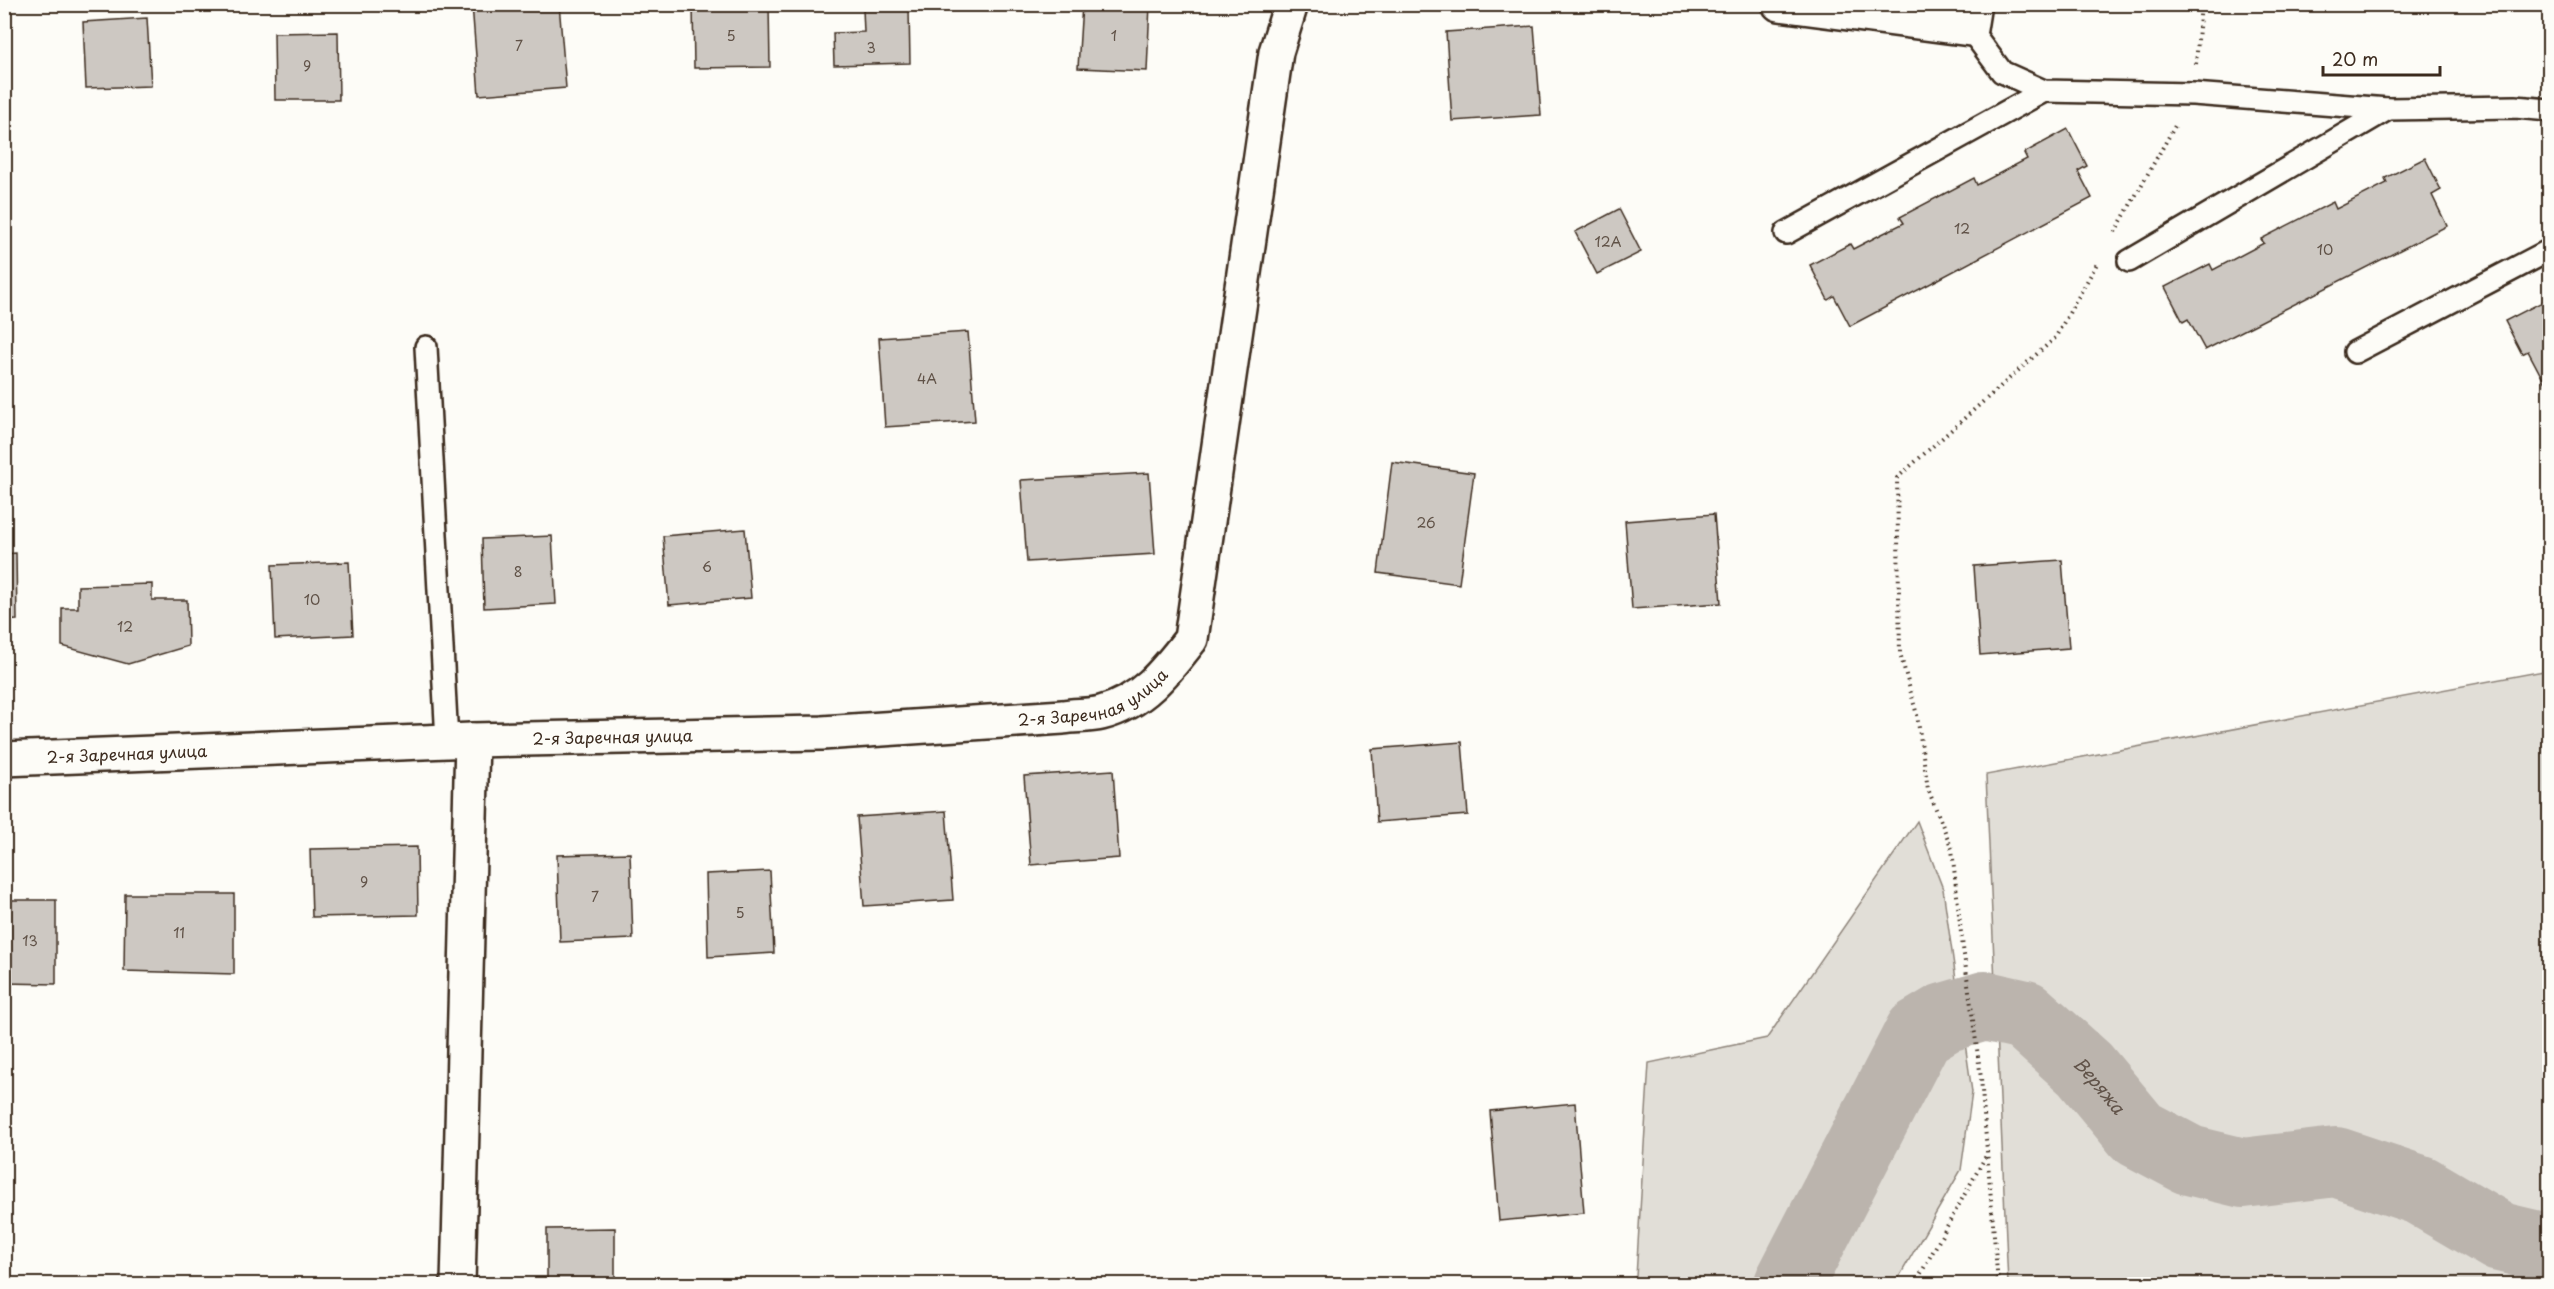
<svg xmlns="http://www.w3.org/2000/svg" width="2554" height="1289" viewBox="0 0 2554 1289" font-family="'Playpen Sans',sans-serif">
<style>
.green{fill:#e1ded7;stroke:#8e847a;stroke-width:1.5}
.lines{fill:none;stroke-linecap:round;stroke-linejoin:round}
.river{stroke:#bbb4ad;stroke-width:70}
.building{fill:#cdc8c2;stroke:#3b2a1e;stroke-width:1.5}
.service-casing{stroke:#3b2a1e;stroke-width:26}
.minor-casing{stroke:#3b2a1e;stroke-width:38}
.path{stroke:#3b2a1e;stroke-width:4;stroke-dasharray:1.5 4.5;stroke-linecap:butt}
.service{stroke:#fdfcf7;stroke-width:21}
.minor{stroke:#fdfcf7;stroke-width:33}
.labels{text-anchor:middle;stroke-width:4.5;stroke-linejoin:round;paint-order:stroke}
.number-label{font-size:14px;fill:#605247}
.street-label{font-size:16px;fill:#3b2a1e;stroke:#fdfcf7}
.water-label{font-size:18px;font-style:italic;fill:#615349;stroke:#fdfcf7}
</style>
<rect width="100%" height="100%" fill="#fdfcf7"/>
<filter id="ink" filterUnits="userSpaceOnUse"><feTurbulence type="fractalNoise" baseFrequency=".0167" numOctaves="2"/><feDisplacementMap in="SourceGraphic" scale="12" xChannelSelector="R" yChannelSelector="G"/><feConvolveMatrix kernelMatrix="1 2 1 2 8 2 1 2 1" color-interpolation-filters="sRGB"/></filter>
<g filter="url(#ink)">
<!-- green -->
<g class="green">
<path d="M2549,670V1284H2008L1986,775Z"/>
<path d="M1917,821L1943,889L1972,1092L1961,1170L1895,1284H1600L1636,1277L1649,1063L1767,1038Z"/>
</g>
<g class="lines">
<!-- river -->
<path class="river" id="s1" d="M1789,1284L1919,1033L1944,1018L1985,1006L2025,1015L2085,1069L2138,1133L2189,1160L2243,1173L2336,1162L2420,1190L2500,1237L2550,1249"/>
</g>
<!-- building -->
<g class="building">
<path d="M472,4H559L566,88L479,95Z"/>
<path d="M693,4H769L770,67L694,68Z"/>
<path d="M1082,4H1150L1147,71L1078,68Z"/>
<path d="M863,9H909L910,63L834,65L833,33L864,32Z"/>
<path d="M147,18L151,86L86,88L83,22Z"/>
<path d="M1534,26L1541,115L1452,121L1446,32Z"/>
<path d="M338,32L339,100H275L274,33Z"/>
<path d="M2068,129L2087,166L2078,171L2092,198L1850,326L1834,296L1828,300L1810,265L1850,244L1853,249L1878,236L1904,223L1900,217L1974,178L1977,185L2027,159L2024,153Z"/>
<path d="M2425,158L2441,190L2432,195L2447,226L2205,350L2188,319L2183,322L2165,287L2210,264L2213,270L2264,243L2261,239L2333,202L2336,209L2387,183L2385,178Z"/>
<path d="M1619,209L1641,252L1597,274L1575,232Z"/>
<path d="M2550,298V383L2546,385L2528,351L2522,354L2505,321Z"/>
<path d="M968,332L975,421L885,427L879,338Z"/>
<path d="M1392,462L1474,473L1459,584L1378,573Z"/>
<path d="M1149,473L1155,554L1027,562L1021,480Z"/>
<path d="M1714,514L1721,603L1632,609L1625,521Z"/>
<path d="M745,529L751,598L669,605L663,536Z"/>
<path d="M552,536L556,604L484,608L482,539Z"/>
<path d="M16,553L17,620L4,621V554Z"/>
<path d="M2062,560L2069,648L1980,655L1974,566Z"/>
<path d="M349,562L353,635L275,639L272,565Z"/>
<path d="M152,584V600H187L188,646L128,664L62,646V608H78V586Z"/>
<path d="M1462,742L1468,815L1377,822L1372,749Z"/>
<path d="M1113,770L1119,858L1031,865L1024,776Z"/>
<path d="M946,811L953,900L864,906L857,817Z"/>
<path d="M417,847L418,915L312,917L310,849Z"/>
<path d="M630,853L633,939L560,942L557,855Z"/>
<path d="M770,871L774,953L708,957L706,874Z"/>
<path d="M125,894H234V974L124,971Z"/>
<path d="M4,900H56V984L4,983Z"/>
<path d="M1575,1103L1584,1213L1499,1221L1490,1111Z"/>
<path d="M615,1228V1284H547V1229Z"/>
</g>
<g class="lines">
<!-- service casing -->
<g class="service-casing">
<g id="service">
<path d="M1970,29L2002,72L2044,91L2193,94L2388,109L2515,107L2550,110"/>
<path d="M1786,233L2044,91"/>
<path d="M2129,261L2388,109"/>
<path d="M426,347L447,741"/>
<path d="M2355,352L2550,250"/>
</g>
</g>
<!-- minor casing -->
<g class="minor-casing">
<g id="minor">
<path d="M1779,4L1970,29L1974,4"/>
<path id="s2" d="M4,759L472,740L822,733L1063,717C1076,715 1089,716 1101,713C1142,703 1167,670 1191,639L1276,52L1291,4"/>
<path d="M458,1284L472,740"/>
</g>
</g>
<!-- path -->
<g class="path">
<path d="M2196,64L2201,4"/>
<path d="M2115,232L2176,124"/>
<path d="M1915,1284L1987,1154"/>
<path d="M1998,1284L1981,1078L1961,933L1952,849L1928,789L1917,715L1900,653L1897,478L2055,338L2098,262"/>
</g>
<!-- service -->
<use href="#service" class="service"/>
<!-- minor -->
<use href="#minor" class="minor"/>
</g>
</g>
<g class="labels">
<!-- number labels -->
<g class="number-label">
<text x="731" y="41">5</text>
<text x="1114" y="41">1</text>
<text x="519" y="51">7</text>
<text x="871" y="53">3</text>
<text x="307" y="71">9</text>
<text x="1962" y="234">12</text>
<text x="1608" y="247">12А</text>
<text x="2325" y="255">10</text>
<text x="927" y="384">4А</text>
<text x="1426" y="528">26</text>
<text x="707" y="572">6</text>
<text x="518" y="577">8</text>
<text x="312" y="605">10</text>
<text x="125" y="632">12</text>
<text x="364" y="887">9</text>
<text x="595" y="902">7</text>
<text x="740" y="918">5</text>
<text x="179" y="938">11</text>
<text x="30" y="946">13</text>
</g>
<!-- street labels -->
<g class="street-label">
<text dy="6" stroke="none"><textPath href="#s2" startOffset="1095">2-я Заречная улица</textPath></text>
<text dy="6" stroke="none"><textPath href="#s2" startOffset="609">2-я Заречная улица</textPath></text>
<text dy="6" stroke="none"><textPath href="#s2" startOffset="123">2-я Заречная улица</textPath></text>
</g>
<!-- water labels -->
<g class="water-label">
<text dy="6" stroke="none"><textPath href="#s1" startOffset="498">Веряжа</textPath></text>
</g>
</g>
<!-- margin -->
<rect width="2554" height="1289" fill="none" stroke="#fdfcf7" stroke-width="24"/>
<rect x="12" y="12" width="2530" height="1265" fill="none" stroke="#3b2a1e" stroke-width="2" filter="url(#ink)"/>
<!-- scale -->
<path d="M2323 66v9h117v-9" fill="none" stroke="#3b2a1e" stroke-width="3"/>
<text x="2332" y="66" font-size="18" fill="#3b2a1e" stroke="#fdfcf7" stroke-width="4.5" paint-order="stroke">20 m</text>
</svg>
